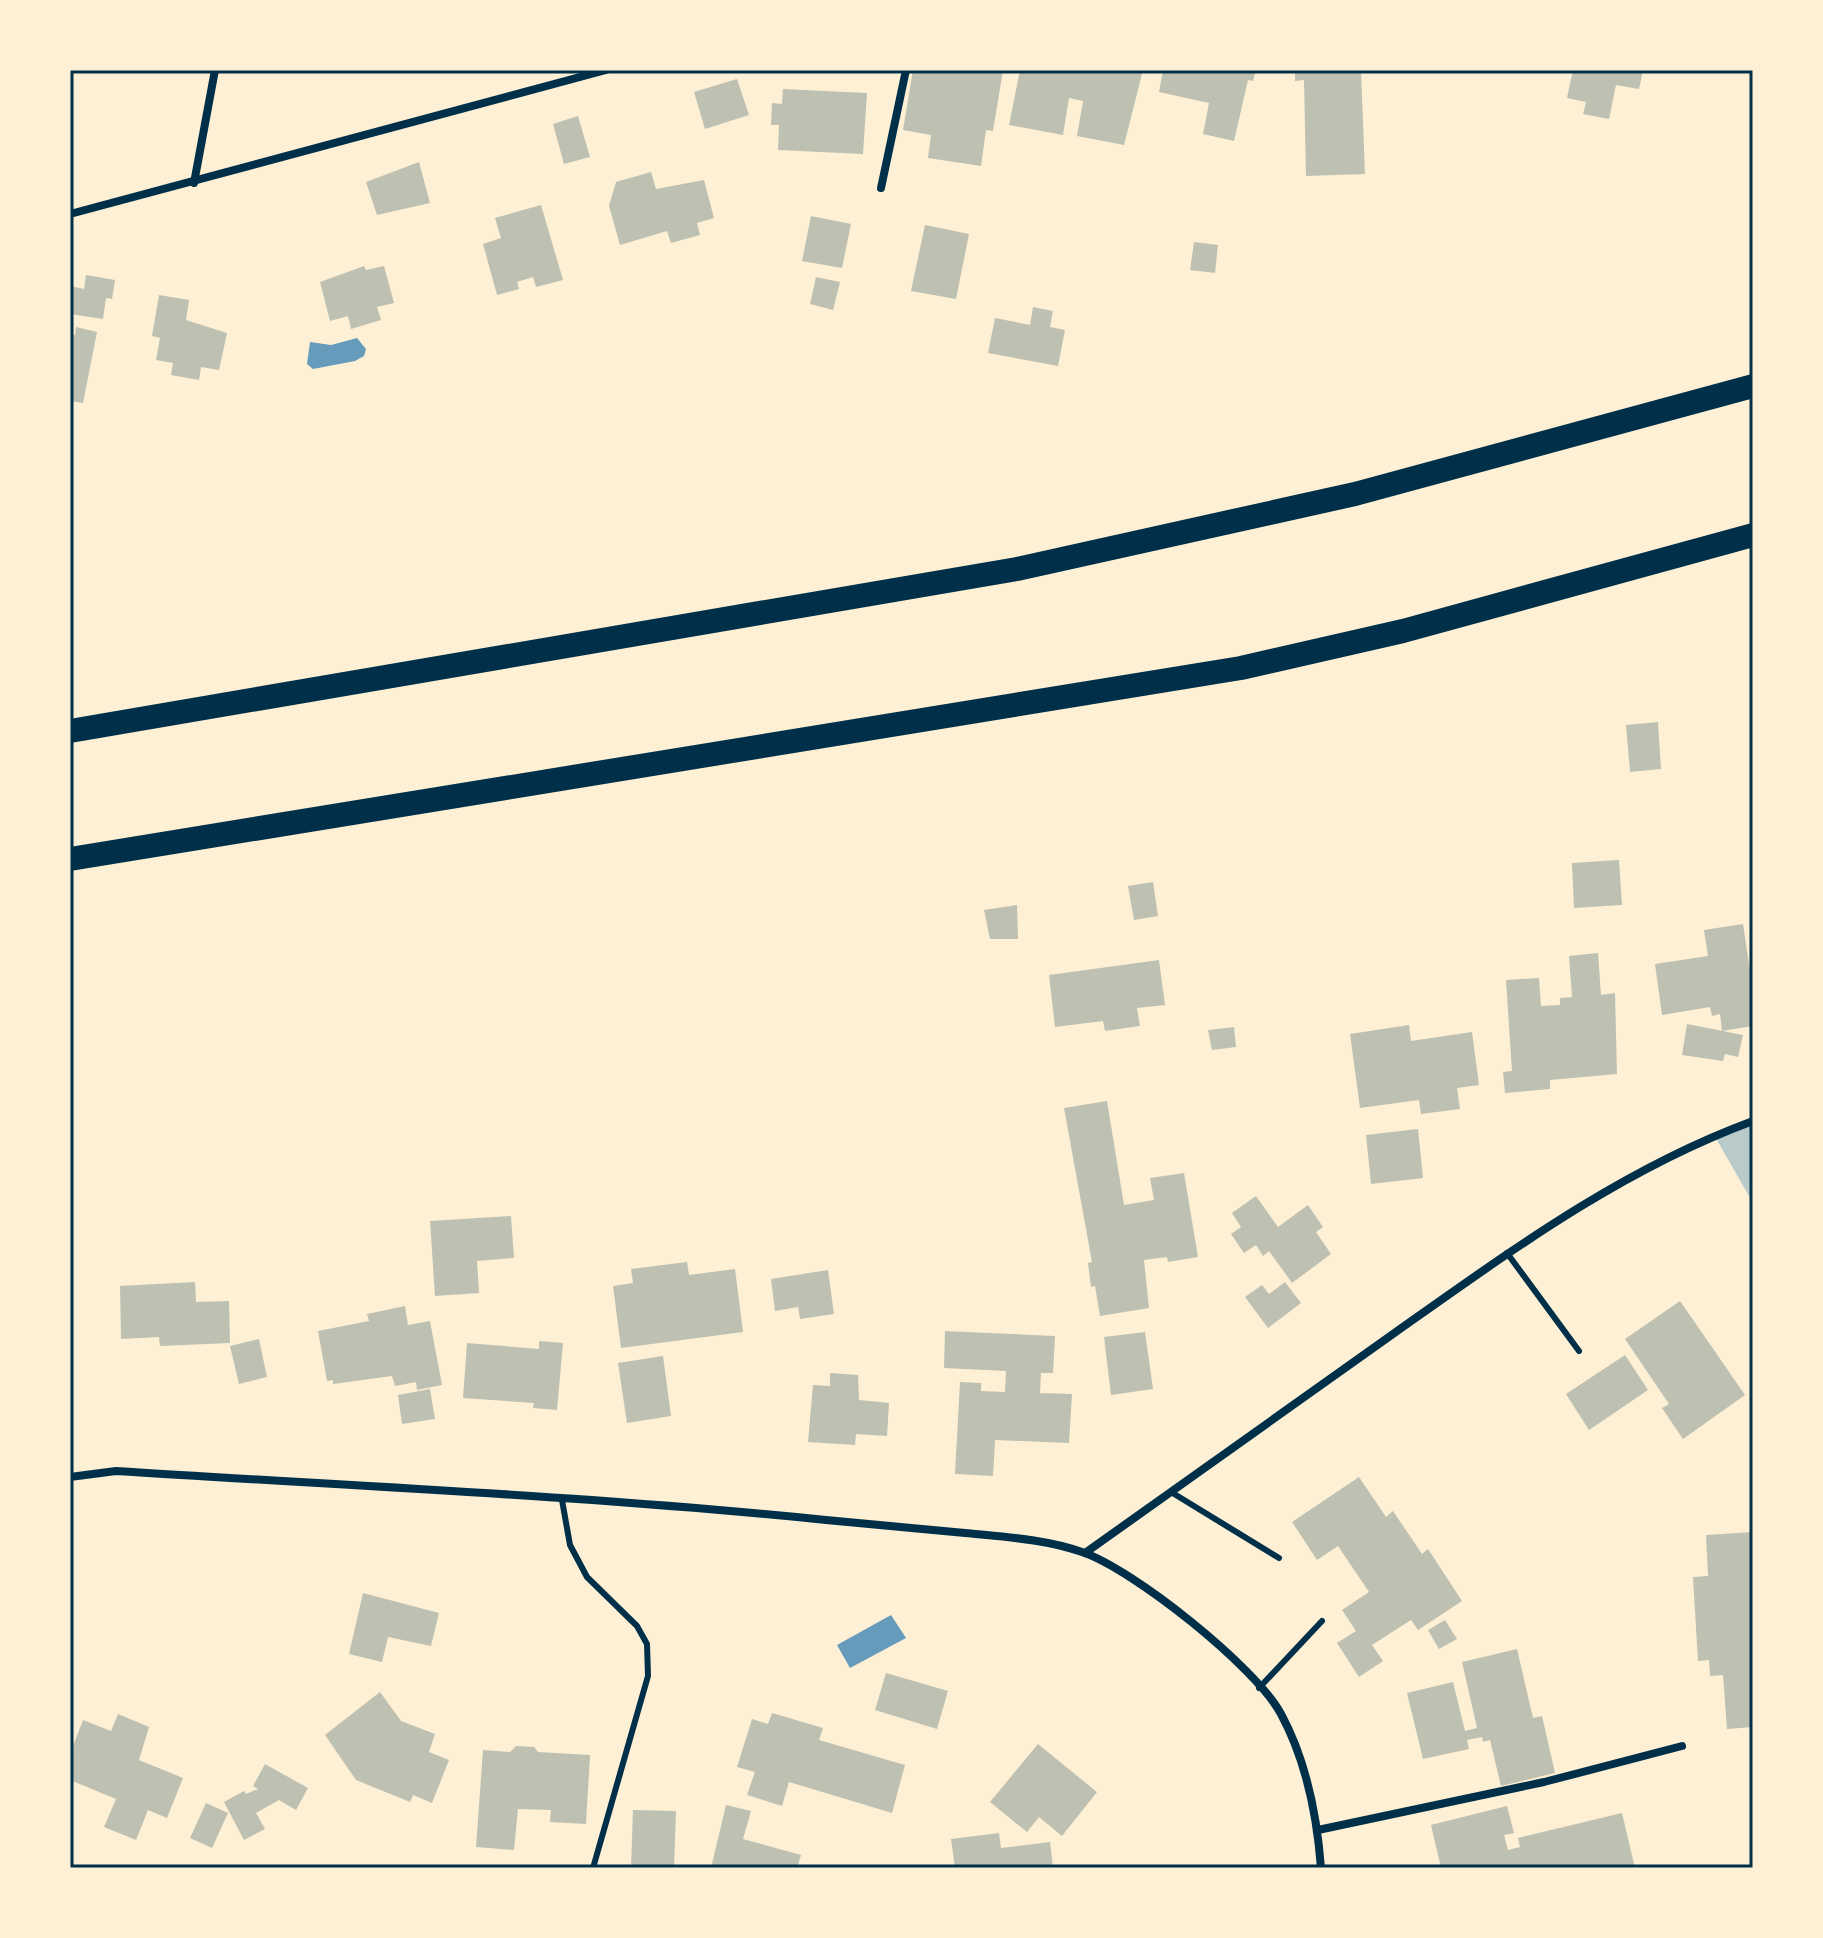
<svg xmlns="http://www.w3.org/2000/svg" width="1823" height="1938" viewBox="0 0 1823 1938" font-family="'Zilla Slab',serif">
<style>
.green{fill:#b9caca}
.water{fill:#669bbc}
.building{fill:#bec0b2}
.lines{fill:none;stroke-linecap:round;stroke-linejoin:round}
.service{stroke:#003049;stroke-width:6}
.minor{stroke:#003049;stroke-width:8}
.motorway{stroke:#003049;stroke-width:24}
.neatline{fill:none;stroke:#003049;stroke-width:3}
</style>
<rect width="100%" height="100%" fill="#fdf0d5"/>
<!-- green -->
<path class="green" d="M1753,1121V1203L1714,1135Z"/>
<!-- water -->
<g class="water">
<path d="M357,338L366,349L364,356L355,361L313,369L307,364L310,342L331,345Z"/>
<path d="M891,1615L906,1638L850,1668L837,1645Z"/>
</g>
<!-- building -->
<g class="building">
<path d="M913,70H1003L993,131L986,130L981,166L928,158L931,135L903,130Z"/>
<path d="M1020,70H1143L1124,145L1077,136L1083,101L1069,98L1063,135L1009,125Z"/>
<path d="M1163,70H1256L1253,81L1248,80L1234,141L1203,134L1209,103L1159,92Z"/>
<path d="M1295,70H1361L1365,174L1306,176L1304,80L1295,81Z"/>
<path d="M1573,70H1643L1639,89L1616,85L1609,119L1583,114L1586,102L1567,98Z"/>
<path d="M737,79L749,115L705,129L694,92Z"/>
<path d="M783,89L867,93L863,154L778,150L779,125H771L772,103L782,104Z"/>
<path d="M578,116L590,157L564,164L553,124Z"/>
<path d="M419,162L430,203L377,215L366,182Z"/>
<path d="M651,172L656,189L704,180L714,218L697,223L700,235L671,243L667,231L620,245L609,206L616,182Z"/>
<path d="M541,205L563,280L536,287L533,277L517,282L519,289L497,295L483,244L501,238L495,218Z"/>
<path d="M811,216L851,224L842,268L802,261Z"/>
<path d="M925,225L969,234L956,299L911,291Z"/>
<path d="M1194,242L1218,245L1215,273L1190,270Z"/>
<path d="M364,266L366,270L384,266L394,303L377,307L381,320L351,329L348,316L330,321L320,282Z"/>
<path d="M86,275L115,280L112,299L106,298L103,319L70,314V286L84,289Z"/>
<path d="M816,277L840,282L833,310L810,304Z"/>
<path d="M159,295L189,300L186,320L227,333L219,370L201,367L199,380L171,375L173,363L156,360L160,338L152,336Z"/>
<path d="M1033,307L1053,311L1050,327L1065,330L1058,366L988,353L995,318L1030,325Z"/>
<path d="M76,327L97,332L83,403L70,401V334L75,335Z"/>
<path d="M1658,722L1661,769L1630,772L1626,725Z"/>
<path d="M1619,860L1622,905L1574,908L1572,863Z"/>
<path d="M1153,882L1158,916L1134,920L1128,886Z"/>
<path d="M1017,905L1018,939H990L984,910Z"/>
<path d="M1743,924L1753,991V1026L1722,1031L1720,1014L1712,1016L1710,1007L1662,1015L1655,964L1708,956L1704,930Z"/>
<path d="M1598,953L1601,995L1615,993L1617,1074L1550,1080V1089L1505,1093L1503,1072L1512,1071L1506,980L1539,978L1541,1006L1560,1005V998L1572,997L1569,956Z"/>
<path d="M1159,960L1165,1005L1137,1008L1140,1026L1105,1031L1103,1021L1055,1027L1049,975Z"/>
<path d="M1687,1024L1743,1035L1738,1057L1725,1054L1723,1061L1682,1055Z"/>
<path d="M1409,1025L1411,1041L1472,1032L1479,1085L1457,1088L1460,1109L1421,1114L1419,1100L1360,1108L1350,1034Z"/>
<path d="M1234,1027L1236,1047L1212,1050L1208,1030Z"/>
<path d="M1107,1101L1124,1205L1154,1200L1150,1178L1184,1173L1198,1257L1168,1262L1167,1257L1144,1260L1149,1308L1100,1316L1095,1286L1091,1287L1088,1263L1092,1262L1064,1108Z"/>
<path d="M1418,1129L1423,1178L1371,1184L1366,1135Z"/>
<path d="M1256,1196L1278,1227L1308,1205L1323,1227L1316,1232L1331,1254L1292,1283L1269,1251L1263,1256L1256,1245L1244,1253L1231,1234L1241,1227L1232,1213Z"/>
<path d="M511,1216L514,1258L477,1261L479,1293L435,1296L430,1221Z"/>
<path d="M687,1262L689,1275L735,1269L743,1332L621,1348L613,1286L633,1283L631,1269Z"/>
<path d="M828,1270L834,1314L800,1319L798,1307L775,1311L771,1279Z"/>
<path d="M195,1282L196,1302L229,1301L230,1343L160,1346L159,1337L121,1339L120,1286Z"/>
<path d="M1285,1282L1301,1303L1268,1328L1245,1297L1262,1285L1269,1294Z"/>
<path d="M1680,1301L1745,1395L1683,1439L1662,1408L1669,1404L1625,1339Z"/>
<path d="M405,1306L408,1325L430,1321L442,1385L417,1390L416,1382L395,1386L392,1376L333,1384V1380L327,1381L318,1331L369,1321L367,1314Z"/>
<path d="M945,1331L1055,1336L1053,1373H1041L1040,1393L1072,1394L1069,1443L995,1440L993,1476L955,1474L960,1382L981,1383V1391L1005,1392L1006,1371L944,1368Z"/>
<path d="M1145,1332L1153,1389L1111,1395L1104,1337Z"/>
<path d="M259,1339L267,1377L239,1384L230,1346Z"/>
<path d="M539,1341L563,1343L557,1410L533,1408L534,1403L463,1398L467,1343L539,1349Z"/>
<path d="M1625,1355L1648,1390L1589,1430L1566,1394Z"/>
<path d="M663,1356L671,1416L627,1423L618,1363Z"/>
<path d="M830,1373L858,1375L859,1400L889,1403L887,1436L856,1434L855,1445L808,1442L813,1385L830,1386Z"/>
<path d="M430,1389L435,1419L402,1424L398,1395Z"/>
<path d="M1359,1477L1386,1517L1393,1511L1422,1554L1428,1549L1462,1601L1418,1630L1411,1620L1372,1645L1383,1661L1359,1677L1337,1643L1356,1631L1342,1610L1369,1592L1338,1546L1317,1560L1292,1522Z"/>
<path d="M1753,1532V1727L1727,1729L1723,1675L1710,1676L1709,1660L1698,1661L1693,1577L1708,1576L1706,1535Z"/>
<path d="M363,1593L439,1613L431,1646L388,1637L382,1662L349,1654Z"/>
<path d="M1445,1620L1457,1639L1439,1649L1428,1630Z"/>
<path d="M1517,1649L1533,1718L1542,1716L1555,1773L1501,1786L1490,1740L1483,1742L1482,1737L1467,1740L1469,1749L1423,1759L1407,1693L1453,1682L1465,1731L1477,1728L1462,1662Z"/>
<path d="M886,1673L948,1691L937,1729L875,1710Z"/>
<path d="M380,1692L401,1721L435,1734L429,1752L449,1760L432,1803L413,1795L410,1802L356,1780L325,1735Z"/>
<path d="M772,1713L823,1728L819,1740L905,1765L892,1813L789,1782L782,1806L747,1795L755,1772L737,1767L752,1719L768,1724Z"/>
<path d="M118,1714L149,1727L139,1760L183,1778L167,1818L148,1810L136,1840L104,1827L116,1799L70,1780V1754L83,1720L111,1731Z"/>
<path d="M1038,1744L1097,1792L1062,1836L1039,1817L1027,1832L990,1802Z"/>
<path d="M516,1746L534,1747L538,1752L590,1755L586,1824L550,1822L551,1810L518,1809L514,1850L476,1847L483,1750L510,1752Z"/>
<path d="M265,1764L308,1788L296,1810L279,1800L256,1813L265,1829L244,1840L224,1802L244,1791L246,1794L258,1789L253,1786Z"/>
<path d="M206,1803L228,1813L212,1848L190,1838Z"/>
<path d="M726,1805L751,1811L743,1839L801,1855L797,1868H711Z"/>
<path d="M1507,1806L1514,1833L1504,1835L1508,1850L1520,1847L1518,1838L1622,1813L1635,1868H1441L1431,1825Z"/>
<path d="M633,1810L676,1811L674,1868H631Z"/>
<path d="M999,1833L1001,1848L1050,1842L1053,1868H955L951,1839Z"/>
</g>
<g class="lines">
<!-- service -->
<g class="service">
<path d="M1507,1253L1579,1351"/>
<path d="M1171,1492L1279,1558"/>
<path d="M562,1500L570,1545L587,1577L637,1626L647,1644L648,1676L593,1868"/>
<path d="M1259,1688L1322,1621"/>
</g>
<!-- minor -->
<g class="minor">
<path d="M194,183L215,70"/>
<path d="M881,188L906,70"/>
<path d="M70,214L606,70"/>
<path d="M70,1477L116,1471C352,1486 590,1496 826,1520C873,1524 919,1529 965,1533C1004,1537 1045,1539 1082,1552C1133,1569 1256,1667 1281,1714C1306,1760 1317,1816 1321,1868"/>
<path d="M1085,1553C1187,1480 1290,1407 1393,1334C1508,1253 1620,1170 1753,1121"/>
<path d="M1318,1830L1544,1782L1682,1746"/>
</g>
<!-- motorway -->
<g class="motorway">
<path d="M70,731L1017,569L1355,494L1753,386"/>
<path d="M70,859L1241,668L1403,631L1753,535"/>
</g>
</g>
<!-- border -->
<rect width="1823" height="1938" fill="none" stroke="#fdf0d5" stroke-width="144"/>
<rect x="72" y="72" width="1679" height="1794" class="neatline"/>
</svg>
